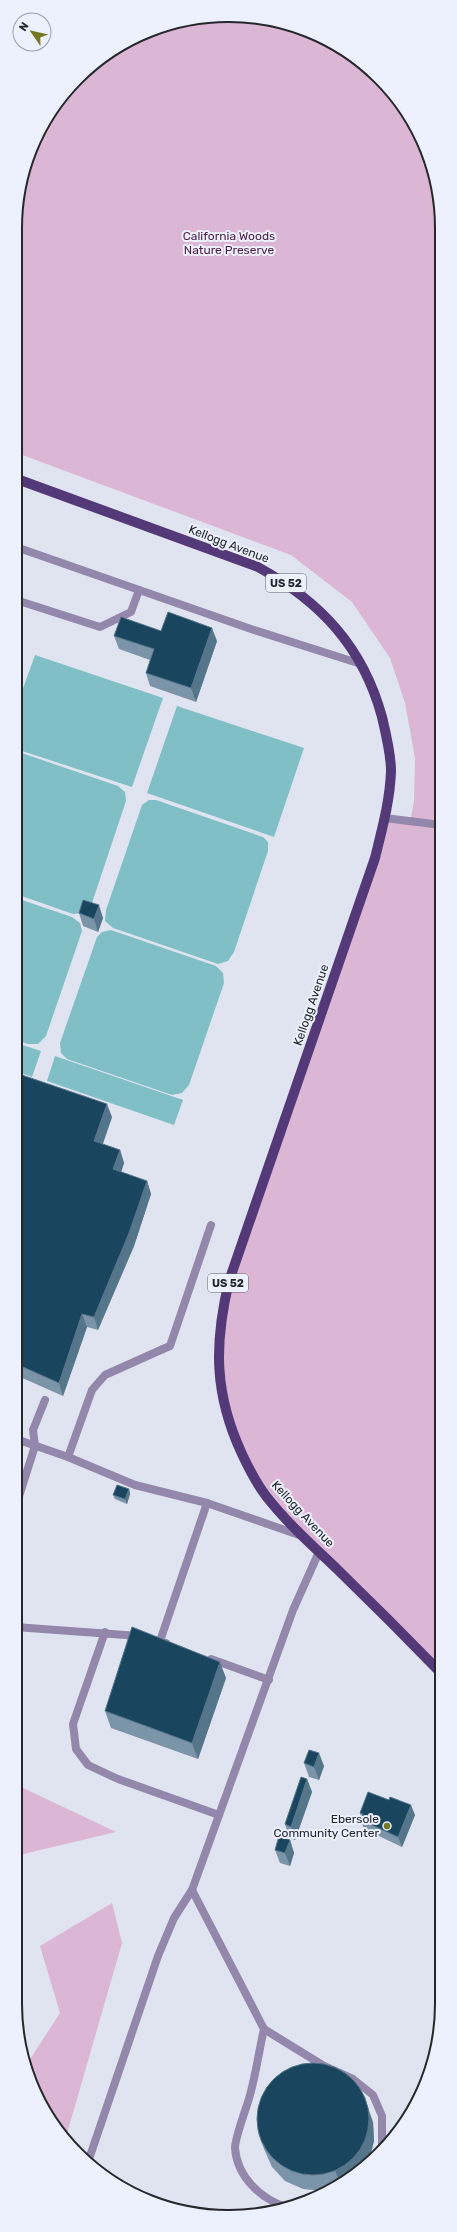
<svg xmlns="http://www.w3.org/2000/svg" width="457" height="2232" viewBox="0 0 457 2232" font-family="Rubik,sans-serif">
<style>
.green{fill:#dcb6d5}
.water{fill:#81bfc7}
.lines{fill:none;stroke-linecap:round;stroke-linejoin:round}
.service{stroke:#9487ac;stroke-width:8}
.pedestrian{stroke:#9487ac;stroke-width:8}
.minor{stroke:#9487ac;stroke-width:8}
.primary{stroke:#543979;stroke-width:10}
.wall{fill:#7c94a7}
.shaded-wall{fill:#55758a}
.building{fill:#19455e;stroke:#55758a}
.poi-dot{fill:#757820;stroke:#edf1fd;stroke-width:1.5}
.labels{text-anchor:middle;stroke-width:4;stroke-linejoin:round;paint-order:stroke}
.shield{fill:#edf1fd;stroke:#62646b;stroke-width:1}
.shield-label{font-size:11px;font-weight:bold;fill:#26282c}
.park-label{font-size:12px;fill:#4e1d48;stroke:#edf1fd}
.street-label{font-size:12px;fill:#26282c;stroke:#edf1fd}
.poi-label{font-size:12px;fill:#26282c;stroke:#edf1fd;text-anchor:end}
.rim{fill:none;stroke:#26282c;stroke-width:2}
</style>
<rect width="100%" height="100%" fill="#e0e4f0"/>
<!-- green -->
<g class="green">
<path d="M256,17L323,37L380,78L420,134L442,214L440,1672L266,1496L222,1400V1312L385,818L410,821L414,802L415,758L405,703L390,658L352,602L291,555L17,453V201L43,122L98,59L173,22Z"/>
<path d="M15,1784L116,1832L15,1856Z"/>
<path d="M112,1903L122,1943L66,2137L31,2085L27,2064L60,2013L40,1946Z"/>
</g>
<!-- water -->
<g class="water">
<path d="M35,655L163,698L132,787L16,749V708Z"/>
<path d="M177,706L304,748L274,837L147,793Z"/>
<path d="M16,751L118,786L125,792L126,801L91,906L84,913L73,914L16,894Z"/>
<path d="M149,800H156L263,837L268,842V851L234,952L228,961L218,964L113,928L105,921L106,910L142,805Z"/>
<path d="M16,898L72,917L80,923L82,931L46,1036L38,1044H28L16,1040Z"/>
<path d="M111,930L216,966L223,973L224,983L189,1085L182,1093L172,1095L67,1059L61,1053L60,1043L97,937L102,932Z"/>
<path d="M16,1043L41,1051L32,1077L16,1071Z"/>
<path d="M55,1056L183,1100L174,1125L47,1081Z"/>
</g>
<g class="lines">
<!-- service -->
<g class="service">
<path d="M16,547L251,629L361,664"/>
<path d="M16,600L100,627L131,612L139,590"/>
<path d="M16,1439L68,1457L135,1485L207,1503"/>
<path d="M68,1457L92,1390L105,1375L163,1349"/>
<path d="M15,1509L35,1446L33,1430L45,1400"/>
<path d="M15,1627L139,1636"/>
<path d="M105,1632L73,1724L76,1749L88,1765L118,1779L219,1815"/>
<path d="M166,1643L160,1641L207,1503L302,1536"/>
<path d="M211,1659L269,1680"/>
<path d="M192,1890L264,2029L324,2066L353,2079L373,2095L382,2116V2147"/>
<path d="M264,2029C259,2051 256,2073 250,2095C247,2107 235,2137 235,2148C237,2177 261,2199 286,2207"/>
<path d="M88,2162L158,1956L174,1918L192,1890L293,1610L319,1552"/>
</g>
<!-- pedestrian -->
<path class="pedestrian" d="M163,1349L170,1346L211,1225"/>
<!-- minor -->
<path class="minor" d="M385,818L441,825"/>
<!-- primary -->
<path class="primary" d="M17,479L258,567C321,602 363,647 382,717C386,734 391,754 391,771C390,801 382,829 375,858L229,1281C214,1344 214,1394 242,1454C249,1469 256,1483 266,1496C287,1523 313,1546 338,1570C372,1603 406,1637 440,1672"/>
</g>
<!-- wall -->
<g class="wall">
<path d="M161,631L217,641L196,702L150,686L146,673L150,660L119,649L114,636Z"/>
<path d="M79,913L103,918L98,932L83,926Z"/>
<path d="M16,1073L112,1117L103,1144L120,1150L124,1163L121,1172L147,1181L151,1194L134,1246L98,1330L87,1327L63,1396L27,1380L16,1376Z"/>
<path d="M129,1489L130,1494L127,1504L115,1499L113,1495Z"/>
<path d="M226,1678L198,1759L111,1728L105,1711Z"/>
<path d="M304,1763L324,1766L319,1780L309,1777Z"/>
<path d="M307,1779L312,1792L295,1840L289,1838L285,1824Z"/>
<path d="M360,1813L415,1815L402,1847L364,1829L361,1820V1818Z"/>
<path d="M290,1840L294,1853L290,1866L280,1863L275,1850Z"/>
<path d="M373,2122L374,2141L369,2160L363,2168L322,2191L303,2189L285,2181L272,2167L264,2149L258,2133Z"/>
</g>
<!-- shaded-wall -->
<g class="shaded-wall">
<path d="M212,628L217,641L196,702L191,688Z"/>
<path d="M99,905L103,918L98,932L94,919Z"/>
<path d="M107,1104L112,1117L99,1154L94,1141Z"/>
<path d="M120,1150L124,1163L118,1182L113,1169Z"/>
<path d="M147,1181L151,1194L134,1246L98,1330L94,1317Z"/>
<path d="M82,1314L87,1327L63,1396L59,1383Z"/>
<path d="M129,1489L130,1494L127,1504L125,1499Z"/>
<path d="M220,1662L226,1678L198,1759L192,1743Z"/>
<path d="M319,1753L324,1766L319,1780L314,1767Z"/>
<path d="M307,1779L312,1792L295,1840L291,1827Z"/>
<path d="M411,1805L415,1815L402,1847L398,1837Z"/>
<path d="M290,1840L294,1853L290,1866L285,1853Z"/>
<path d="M367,2105L373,2122L374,2141L369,2160L363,2168L339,2181L335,2170Z"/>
</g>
<!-- building -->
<g class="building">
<path d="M168,612L212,628L191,688L146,673L154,649L114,636L121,617L161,631Z"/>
<path d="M83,900L99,905L94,919L79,913Z"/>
<path d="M16,1073L107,1104L94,1141L120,1150L113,1169L147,1181L129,1233L94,1317L82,1314L59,1383L23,1367L16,1364Z"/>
<path d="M117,1485L129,1489L125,1499L113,1495Z"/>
<path d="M132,1627L220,1662L192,1743L105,1711Z"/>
<path d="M309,1750L319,1753L314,1767L304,1763Z"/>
<path d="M301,1777L307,1779L291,1827L285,1824Z"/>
<path d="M368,1792L389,1800L390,1797L411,1805L398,1837L361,1820L363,1814L360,1813Z"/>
<path d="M279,1836L290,1840L285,1853L275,1850Z"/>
<circle cx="313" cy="2119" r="56"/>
</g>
<!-- markers -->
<circle class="poi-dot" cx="387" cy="1826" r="4"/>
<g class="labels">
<!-- shield labels -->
<g class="shield">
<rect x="266" y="574" width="40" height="18" rx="3"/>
<rect x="208" y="1274" width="40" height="18" rx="3"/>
</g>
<g class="shield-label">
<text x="286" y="587">US 52</text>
<text x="228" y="1287">US 52</text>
</g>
<!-- park labels -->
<g class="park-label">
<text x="229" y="240">California Woods<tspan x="229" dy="14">Nature Preserve</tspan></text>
</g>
<!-- street labels -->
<g class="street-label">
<text transform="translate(229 544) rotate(21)" y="4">Kellogg Avenue</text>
<text transform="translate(311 1005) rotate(-71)" y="4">Kellogg Avenue</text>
<text transform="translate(303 1514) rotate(47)" y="4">Kellogg Avenue</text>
</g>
<!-- poi labels -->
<g class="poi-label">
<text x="379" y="1823">Ebersole<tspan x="379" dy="14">Community Center</tspan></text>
</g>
</g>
<!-- crop -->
<path d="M0 0H457V2232H0ZM228 22H229A206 206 0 0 1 435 228V2004A206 206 0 0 1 229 2210H228A206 206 0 0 1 22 2004V228A206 206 0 0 1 228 22Z" fill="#edf1fd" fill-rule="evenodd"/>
<path class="rim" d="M228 22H229A206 206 0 0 1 435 228V2004A206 206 0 0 1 229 2210H228A206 206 0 0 1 22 2004V228A206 206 0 0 1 228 22Z"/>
<!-- north arrow -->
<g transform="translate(32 32) rotate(304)"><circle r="19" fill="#edf1fd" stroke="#9da1a9"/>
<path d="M0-3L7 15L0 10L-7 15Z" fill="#757820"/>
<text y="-6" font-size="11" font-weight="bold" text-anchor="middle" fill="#26282c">N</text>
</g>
</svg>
